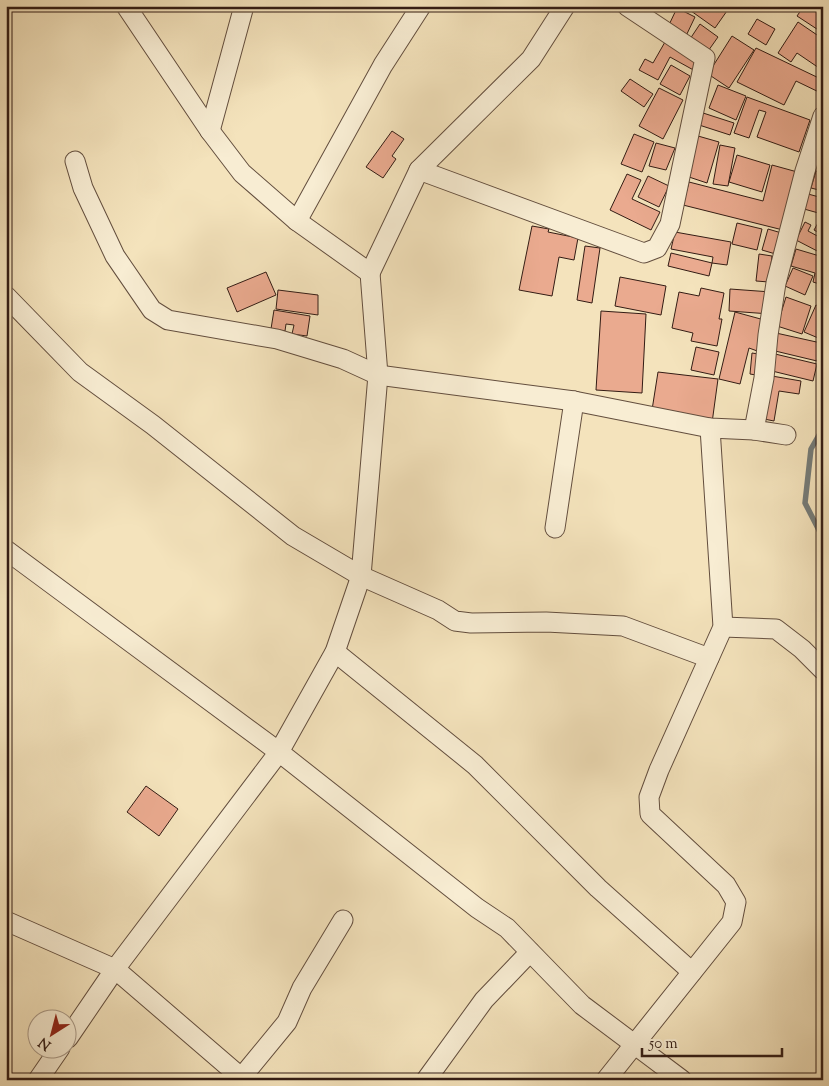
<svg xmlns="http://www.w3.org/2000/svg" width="829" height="1086" viewBox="0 0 829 1086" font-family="'Sorts Mill Goudy',serif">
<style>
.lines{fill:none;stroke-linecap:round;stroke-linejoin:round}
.stream{stroke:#747b78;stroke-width:5.5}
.building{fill:#eaaa8f;stroke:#331c14}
.minor-casing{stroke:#634e3e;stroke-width:21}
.minor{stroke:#f8edd3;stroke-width:19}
</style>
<rect width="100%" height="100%" fill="#f4e3bc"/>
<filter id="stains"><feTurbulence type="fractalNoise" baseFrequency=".004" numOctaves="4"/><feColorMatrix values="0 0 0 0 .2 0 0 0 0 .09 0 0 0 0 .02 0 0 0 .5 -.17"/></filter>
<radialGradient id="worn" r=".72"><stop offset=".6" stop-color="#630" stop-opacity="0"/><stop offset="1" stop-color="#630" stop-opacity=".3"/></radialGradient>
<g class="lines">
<!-- stream -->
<path class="stream" d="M823,428L811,449L805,503L823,538"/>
</g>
<!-- building -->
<g class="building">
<path d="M684,6H727L729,8L715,28Z"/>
<path d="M804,6H814L823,12V33L797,16Z"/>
<path d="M677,8L695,17L685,38L667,29Z"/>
<path d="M757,19L775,29L766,45L748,34Z"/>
<path d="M798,22L823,39L822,70L797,53L791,62L778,53Z"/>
<path d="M700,24L718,37L706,54L688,42Z"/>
<path d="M732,36L754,50L729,88L708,74Z"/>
<path d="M665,42L702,61L697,72L670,57L658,80L639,70L645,59L653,63Z"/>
<path d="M756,48L823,80V94L796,81L784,105L737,82Z"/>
<path d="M671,65L690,76L680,95L660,84Z"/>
<path d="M630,79L653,94L644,107L621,91Z"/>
<path d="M718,85L746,96L736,120L709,108Z"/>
<path d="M659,88L683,100L663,139L639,126Z"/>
<path d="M747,97L810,120L799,152L757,137L766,112L759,110L749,138L734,133Z"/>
<path d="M700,112L734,123L730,135L696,124Z"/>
<path d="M392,131L404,139L392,156L396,159L383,178L366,167Z"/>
<path d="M634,134L654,142L642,172L621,164Z"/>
<path d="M698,136L719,142L707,183L686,176Z"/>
<path d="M823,141V166L815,164Z"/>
<path d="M656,143L675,148L666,170L649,166Z"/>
<path d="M720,145L735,148L728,186L713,184Z"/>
<path d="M737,155L770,165L762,192L729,182Z"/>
<path d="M772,165L801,173L787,231L683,205L689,182L763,201Z"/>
<path d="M816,171L823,173V191L811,188Z"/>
<path d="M627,174L641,180L632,199L660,212L651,230L610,210Z"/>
<path d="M648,176L669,186L659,207L638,197Z"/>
<path d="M808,194L823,198L822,214L804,209Z"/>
<path d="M823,214V235L814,230Z"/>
<path d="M805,222L811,225L808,231L823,239V254L796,240Z"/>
<path d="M737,223L762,229L757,250L732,244Z"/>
<path d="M532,226L549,229L548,232L578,238L574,260L559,257L552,296L519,290Z"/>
<path d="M768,229L785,234L779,255L762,250Z"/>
<path d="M675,232L731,242L727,265L712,263L713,257L671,249Z"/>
<path d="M585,246L600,248L592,303L577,300Z"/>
<path d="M796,249L823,257V285L813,282L815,273L791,266Z"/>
<path d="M671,253L712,263L709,276L668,266Z"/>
<path d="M759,254L772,256L769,282L756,281Z"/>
<path d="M793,268L813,276L805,295L785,286Z"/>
<path d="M266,272L276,295L237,312L227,288Z"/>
<path d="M620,277L666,286L661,315L615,306Z"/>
<path d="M701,288L724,293L719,319H722L717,346L691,341L693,333L672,328L679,292L699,296Z"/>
<path d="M730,289L771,292L770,314L729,311Z"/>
<path d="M278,290L318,295V315L276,309Z"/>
<path d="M786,297L811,306L802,334L777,326Z"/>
<path d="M816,305L823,308V318L821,323L823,324V340L804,332Z"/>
<path d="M274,310L310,316L307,336L292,334L294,325L286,324L285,331L271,329Z"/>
<path d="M601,311L646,314L642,393L596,390Z"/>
<path d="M735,312L768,321L760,352L749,348L740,384L719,379Z"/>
<path d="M776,333L821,343L817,361L771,350Z"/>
<path d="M696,347L719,352L714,375L691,370Z"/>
<path d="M752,353L764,355L762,376L750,374Z"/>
<path d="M771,353L817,364L813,381L768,370Z"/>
<path d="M658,372L718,379L712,423L652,410Z"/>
<path d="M766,375L801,381L799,394L779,391L774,421L759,418Z"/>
<path d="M146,786L178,809L159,836L127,812Z"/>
</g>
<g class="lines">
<!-- minor casing -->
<g class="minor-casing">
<g id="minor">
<path d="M126,6L210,131L242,173L297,221L370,273L378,375L361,576L335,652L279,752L477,908L507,928L582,1005L682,1080"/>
<path d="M210,131L244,6"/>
<path d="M75,161L83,188L115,256L152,310L168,320L277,339L343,359L378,375L574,401L710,428L754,430L786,435"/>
<path d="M419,170L644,253L657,248L670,224L705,58L627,6"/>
<path d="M297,221L383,65L421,6"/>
<path d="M370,273L419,170L531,59L565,6"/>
<path d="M6,296L80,372L153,425L293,536L361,576L438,610L455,621L471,623L546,622L623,626L709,658"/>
<path d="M754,430L764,378L768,335L776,283L805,171L823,116"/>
<path d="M555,528L574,401"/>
<path d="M6,550L279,752L115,969L68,1038"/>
<path d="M723,627L776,629L802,649L823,670"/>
<path d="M335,652L475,765L598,888L692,972"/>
<path d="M6,921L115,969L244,1080"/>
<path d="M241,1078L287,1022L302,988L343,920"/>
<path d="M38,1080L60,1048"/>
<path d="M426,1080L484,1000L530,952"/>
<path d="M606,1080L732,922L736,902L726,885L650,814L649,797L659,770L723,627L710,428"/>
</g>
</g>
<!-- minor -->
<use href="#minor" class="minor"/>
</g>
<!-- margin -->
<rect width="829" height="1086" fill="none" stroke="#f4e3bc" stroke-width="25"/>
<rect x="8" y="8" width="814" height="1071" fill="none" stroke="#331c14" stroke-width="2.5"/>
<rect x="12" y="12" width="804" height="1061" fill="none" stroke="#331c14"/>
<!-- north arrow -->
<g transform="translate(52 1034) rotate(216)"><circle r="24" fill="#f8edd3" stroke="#a99987"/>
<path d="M0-4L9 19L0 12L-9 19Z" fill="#8f2418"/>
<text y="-8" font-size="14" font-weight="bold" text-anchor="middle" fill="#331c14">N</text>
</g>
<!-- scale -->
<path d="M642 1048v8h140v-8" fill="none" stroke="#331c14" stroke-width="2.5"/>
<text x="649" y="1048" font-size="15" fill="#331c14" stroke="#f8edd3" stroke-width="4" paint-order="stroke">50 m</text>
<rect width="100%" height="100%" filter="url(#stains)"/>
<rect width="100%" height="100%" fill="url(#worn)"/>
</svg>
